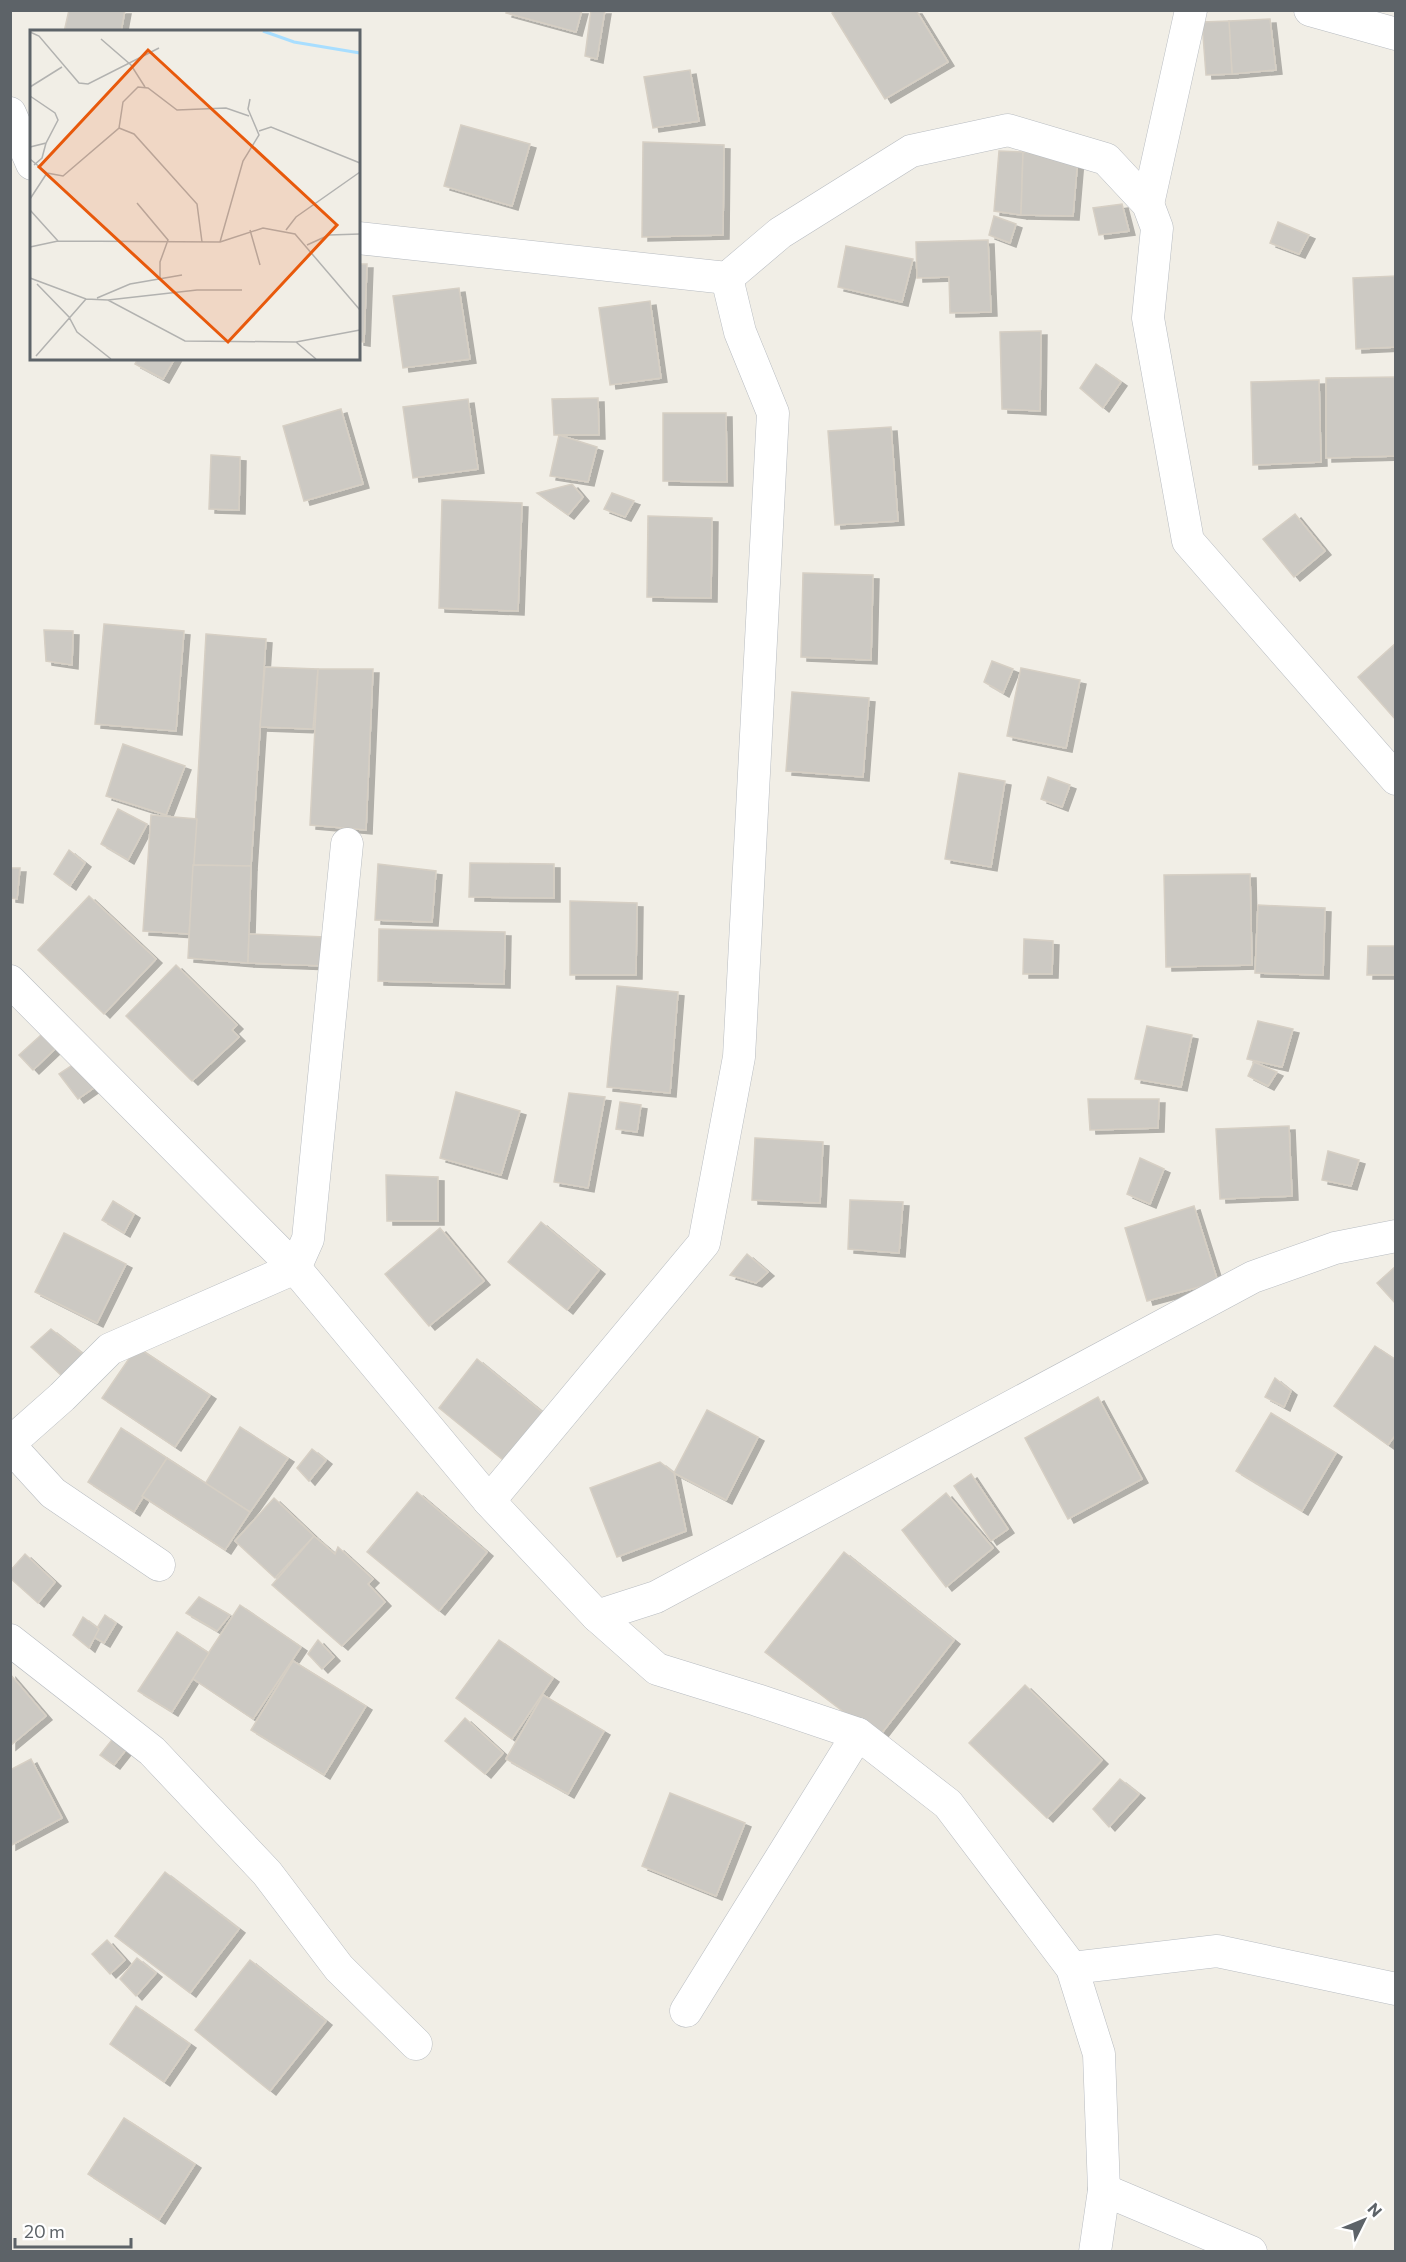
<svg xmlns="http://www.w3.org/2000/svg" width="1406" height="2262" viewBox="0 0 1406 2262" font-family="Commissioner,sans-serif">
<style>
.building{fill:#ccc9c3;stroke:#d6cfc4;stroke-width:1.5;filter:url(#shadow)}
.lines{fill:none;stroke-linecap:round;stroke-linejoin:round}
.minor-casing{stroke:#b8bcc1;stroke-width:33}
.minor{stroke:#fff;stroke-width:32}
.inset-river{fill:none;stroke:#a8deff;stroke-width:3}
.inset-road{fill:none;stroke:#b2b2b0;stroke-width:1.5}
.view{fill:#e8590c;fill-opacity:0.15;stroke:#e8590c;stroke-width:3}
.inset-edge{fill:none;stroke:#5d6368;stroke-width:3}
</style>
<defs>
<filter id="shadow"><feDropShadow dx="6" dy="4" stdDeviation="0" flood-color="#0004"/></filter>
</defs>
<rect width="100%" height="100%" fill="#f1eee6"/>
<!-- building -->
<g class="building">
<path d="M69,10H125L121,32H64Z"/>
<path d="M507,10H582L576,32L506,13Z"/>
<path d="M591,10H605L597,59L585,56Z"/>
<path d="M835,10H916L948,62L885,99L832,13Z"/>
<path d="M1270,19L1276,70L1232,74L1229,21Z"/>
<path d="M1229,21L1232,74L1206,75L1202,22Z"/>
<path d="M690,70L699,121L653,128L644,77Z"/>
<path d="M461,125L530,144L512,206L444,186Z"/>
<path d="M643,142L724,145L723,235L642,237Z"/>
<path d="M999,151L1023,152L1021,215L994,211Z"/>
<path d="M1023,152L1078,157L1073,216L1021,215Z"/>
<path d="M1122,204L1129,231L1099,235L1093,208Z"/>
<path d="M994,216L1016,224L1010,243L989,235Z"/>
<path d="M1278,222L1309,235L1299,254L1270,243Z"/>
<path d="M988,240L991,312L950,313L949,277L917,278L916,242Z"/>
<path d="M846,246L913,259L902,302L838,287Z"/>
<path d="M358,264H367L364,342L358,341Z"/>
<path d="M1396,276V347L1356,349L1353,278Z"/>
<path d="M459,288L470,359L403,368L393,296Z"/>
<path d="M650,301L661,378L610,385L599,308Z"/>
<path d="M1041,331L1040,411L1002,409L1000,332Z"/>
<path d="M138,358H175L163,379L135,364Z"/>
<path d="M1096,364L1121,382L1103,408L1080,388Z"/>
<path d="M1396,377V456L1326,458V378Z"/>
<path d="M1319,380L1321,462L1253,465L1251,382Z"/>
<path d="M598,398L599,435H554L552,399Z"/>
<path d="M468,399L478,469L413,478L403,407Z"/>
<path d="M341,409L363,484L304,501L283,426Z"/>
<path d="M663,413H726L727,482L663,481Z"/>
<path d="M891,427L898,521L835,525L828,431Z"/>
<path d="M559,435L597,447L588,482L550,476Z"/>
<path d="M211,455L240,457L239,510L209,509Z"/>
<path d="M572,484L583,497L568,515L537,493Z"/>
<path d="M612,493L634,501L625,517L604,509Z"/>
<path d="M442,500L522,503L518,611L439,608Z"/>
<path d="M1295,514L1325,551L1294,577L1263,539Z"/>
<path d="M648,516L712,518L711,598L647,597Z"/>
<path d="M803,573L873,575L871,660L801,657Z"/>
<path d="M104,624L184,631L176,731L95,724Z"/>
<path d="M44,630L73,631L72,665L46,661Z"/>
<path d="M206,634L266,639L251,866L193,865Z"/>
<path d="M1396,643V718L1395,719L1358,677Z"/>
<path d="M992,661L1013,669L1003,693L984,682Z"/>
<path d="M265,667L318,669L313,729L260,727Z"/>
<path d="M1021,668L1080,680L1066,748L1007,736Z"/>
<path d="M318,669H373L366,830L310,825Z"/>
<path d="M792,692L869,698L863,777L786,771Z"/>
<path d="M123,744L185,766L166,815L106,796Z"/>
<path d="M959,773L1005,781L991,867L945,859Z"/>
<path d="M1048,777L1070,785L1062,807L1041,799Z"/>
<path d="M118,809L147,824L128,860L101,844Z"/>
<path d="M151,815L197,819L189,934L143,931Z"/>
<path d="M69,850L85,863L70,886L54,874Z"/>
<path d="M470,863L554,864V898L469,897Z"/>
<path d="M378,864L436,871L432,922L375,920Z"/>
<path d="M193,865L251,866L248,963L188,958Z"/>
<path d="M10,868H20L17,899L10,898Z"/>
<path d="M1250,874L1252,965L1166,967L1164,875Z"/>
<path d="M89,896L156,959L104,1014L38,950Z"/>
<path d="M570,901L637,903L636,975H570Z"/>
<path d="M1258,905L1325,908L1323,975L1255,973Z"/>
<path d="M379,929L505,932L504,984L378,981Z"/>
<path d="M249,934L326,937V966L248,963Z"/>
<path d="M1024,939L1053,941L1052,974H1023Z"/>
<path d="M1368,946H1396V975H1367Z"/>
<path d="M176,965L237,1025L232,1030L239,1037L192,1081L126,1016Z"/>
<path d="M617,986L678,992L670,1093L607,1087Z"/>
<path d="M1258,1021L1293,1029L1282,1067L1247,1059Z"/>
<path d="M1147,1026L1192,1035L1181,1087L1135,1079Z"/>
<path d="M41,1035L55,1049L33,1070L19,1055Z"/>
<path d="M77,1062L95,1087L78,1099L59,1074Z"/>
<path d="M1254,1062L1277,1072L1268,1086L1248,1076Z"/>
<path d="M456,1092L520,1111L501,1175L440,1158Z"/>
<path d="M569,1093L605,1097L588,1188L554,1182Z"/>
<path d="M1088,1099H1159L1158,1128L1090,1130Z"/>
<path d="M620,1102L641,1105L637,1132L616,1129Z"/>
<path d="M1289,1126L1292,1196L1220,1199L1216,1129Z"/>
<path d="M755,1138L823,1142L820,1203L752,1200Z"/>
<path d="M1328,1151L1359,1160L1351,1186L1322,1180Z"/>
<path d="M1140,1158L1164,1169L1150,1204L1127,1194Z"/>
<path d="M386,1175L438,1177V1221H387Z"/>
<path d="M850,1200L903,1202L899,1253L848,1249Z"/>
<path d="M113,1201L134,1214L124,1233L102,1220Z"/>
<path d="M1194,1206L1218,1282L1147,1301L1125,1228Z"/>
<path d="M541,1222L599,1270L567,1310L508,1262Z"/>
<path d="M440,1228L484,1281L429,1326L385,1274Z"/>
<path d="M64,1233L126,1264L97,1323L35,1292Z"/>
<path d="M747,1254L768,1272L756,1283L730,1275Z"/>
<path d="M1396,1266V1304L1377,1283Z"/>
<path d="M51,1329L87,1357L64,1378L31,1347Z"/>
<path d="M1375,1346L1396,1360V1434L1388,1445L1334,1406Z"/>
<path d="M137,1347L210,1395L175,1447L102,1398Z"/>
<path d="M477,1359L547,1416L508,1464L439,1408Z"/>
<path d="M1275,1378L1291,1391L1284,1407L1265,1397Z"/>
<path d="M1098,1397L1142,1479L1068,1519L1025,1438Z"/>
<path d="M707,1410L758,1437L726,1500L674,1473Z"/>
<path d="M1271,1413L1336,1453L1302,1511L1236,1471Z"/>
<path d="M240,1427L288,1458L250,1512L205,1484Z"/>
<path d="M121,1428L167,1458L134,1512L88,1482Z"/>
<path d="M312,1449L326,1460L309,1481L297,1468Z"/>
<path d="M167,1458L250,1512L225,1550L142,1496Z"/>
<path d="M660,1462L674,1473L686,1531L617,1557L590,1488Z"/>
<path d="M971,1474L1008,1529L991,1541L954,1486Z"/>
<path d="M417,1492L487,1552L439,1611L367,1552Z"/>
<path d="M946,1493L993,1548L946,1587L902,1530Z"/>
<path d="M274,1498L314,1536L275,1578L235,1541Z"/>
<path d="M314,1536L335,1554L338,1547L373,1579L368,1584L385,1602L342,1646L272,1585Z"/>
<path d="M844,1552L954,1640L878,1738L765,1652Z"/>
<path d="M25,1554L55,1582L38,1603L10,1578V1571Z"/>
<path d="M199,1597L230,1615L217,1631L186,1613Z"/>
<path d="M240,1605L301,1647L253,1719L192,1678Z"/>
<path d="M105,1615L116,1623L104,1643L92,1636Z"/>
<path d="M83,1617L99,1629L89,1648L73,1635Z"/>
<path d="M177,1632L209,1653L172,1712L138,1691Z"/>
<path d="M318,1640L334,1657L322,1669L308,1654Z"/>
<path d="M499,1640L553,1678L512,1739L456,1698Z"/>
<path d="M293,1661L366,1706L324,1775L251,1730Z"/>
<path d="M10,1674L46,1716L10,1746Z"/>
<path d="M1025,1685L1102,1760L1047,1818L969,1743Z"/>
<path d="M543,1695L604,1731L568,1794L506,1759Z"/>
<path d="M465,1718L503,1753L485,1774L445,1741Z"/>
<path d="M115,1736L129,1746L114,1765L100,1755Z"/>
<path d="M31,1759L62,1818L10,1846V1770Z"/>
<path d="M1120,1779L1139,1794L1109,1827L1093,1809Z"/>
<path d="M670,1793L745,1823L716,1896L642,1866Z"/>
<path d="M165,1872L239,1929L190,1993L115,1936Z"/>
<path d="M107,1940L125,1960L110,1974L92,1954Z"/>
<path d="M137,1958L156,1973L136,1996L120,1979Z"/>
<path d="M250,1960L326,2021L270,2091L195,2030Z"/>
<path d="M136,2006L190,2044L164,2082L110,2044Z"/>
<path d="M124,2118L195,2164L159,2220L88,2174Z"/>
</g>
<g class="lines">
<!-- minor casing -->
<g class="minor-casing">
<g id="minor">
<path d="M1310,10L1396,34"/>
<path d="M10,113L32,164"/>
<path d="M1148,204L1191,10"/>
<path d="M358,238L727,278L780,233L911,151L1008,130L1106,159L1148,204L1157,228L1148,318L1188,541L1396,779"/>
<path d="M10,981L295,1268L489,1501L597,1616L656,1597L1253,1277L1335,1248L1396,1236"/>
<path d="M10,1443L62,1397L110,1349L295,1268L308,1239L347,844"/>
<path d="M10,1446L53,1493L159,1565"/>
<path d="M489,1501L704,1243L739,1057L773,413L740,332L727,278"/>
<path d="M597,1616L657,1669L757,1700L858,1734L948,1804L1072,1968L1099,2054L1104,2190L1095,2252"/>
<path d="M10,1640L152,1751L267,1873L339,1968L416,2044"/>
<path d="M1072,1968L1217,1951L1396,1989"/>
<path d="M686,2011L858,1734"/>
<path d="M1104,2190L1251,2252"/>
</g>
</g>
<!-- minor -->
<use href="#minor" class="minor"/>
</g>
<!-- overview -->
<g transform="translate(30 30)">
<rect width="330" height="330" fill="#f1eee6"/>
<path class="inset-river" d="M233,1L264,12L330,23"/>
<path class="inset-road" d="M0,2L9,6L49,53L58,54L129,18M71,9L101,35L115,57M0,57L32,37M0,66L25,83L28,90L16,113L0,117M89,98L104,104L167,174L172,212M229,101L241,97L330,133M0,129L17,143L33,146L89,98L93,72L108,57L118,58L147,80L196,78L219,86M4,135L12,128L16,113M0,169L17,143M107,173L138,210L130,232V248M0,180L28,211M220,200L230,235M256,200L266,187L330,142M190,212L233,198L265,204L330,280M277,215L299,205L330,204M0,217L28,211L190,212L213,131L229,105L218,79L220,69M0,248L56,269L78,270L155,311L266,312L330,300M7,254L39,287L47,302L81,329M67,268L100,254L152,245M78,270L167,260H212M266,312L286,329M6,326L56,269"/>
<path class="view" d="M118,20L307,195L198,312L9,137Z"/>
<rect width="330" height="330" class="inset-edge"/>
</g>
<!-- border -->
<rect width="1406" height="2262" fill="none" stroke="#5d6368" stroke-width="24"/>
<!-- north arrow -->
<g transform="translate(1364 2220) rotate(47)" stroke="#ffffff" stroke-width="4.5" paint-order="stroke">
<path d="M0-4.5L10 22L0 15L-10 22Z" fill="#5d6368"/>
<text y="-9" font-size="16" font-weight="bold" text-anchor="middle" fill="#5d6368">N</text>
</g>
<!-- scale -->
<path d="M15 2238v9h116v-9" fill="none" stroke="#5d6368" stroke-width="3"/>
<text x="24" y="2238" font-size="18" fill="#5d6368" stroke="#ffffff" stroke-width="4.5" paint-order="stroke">20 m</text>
</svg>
